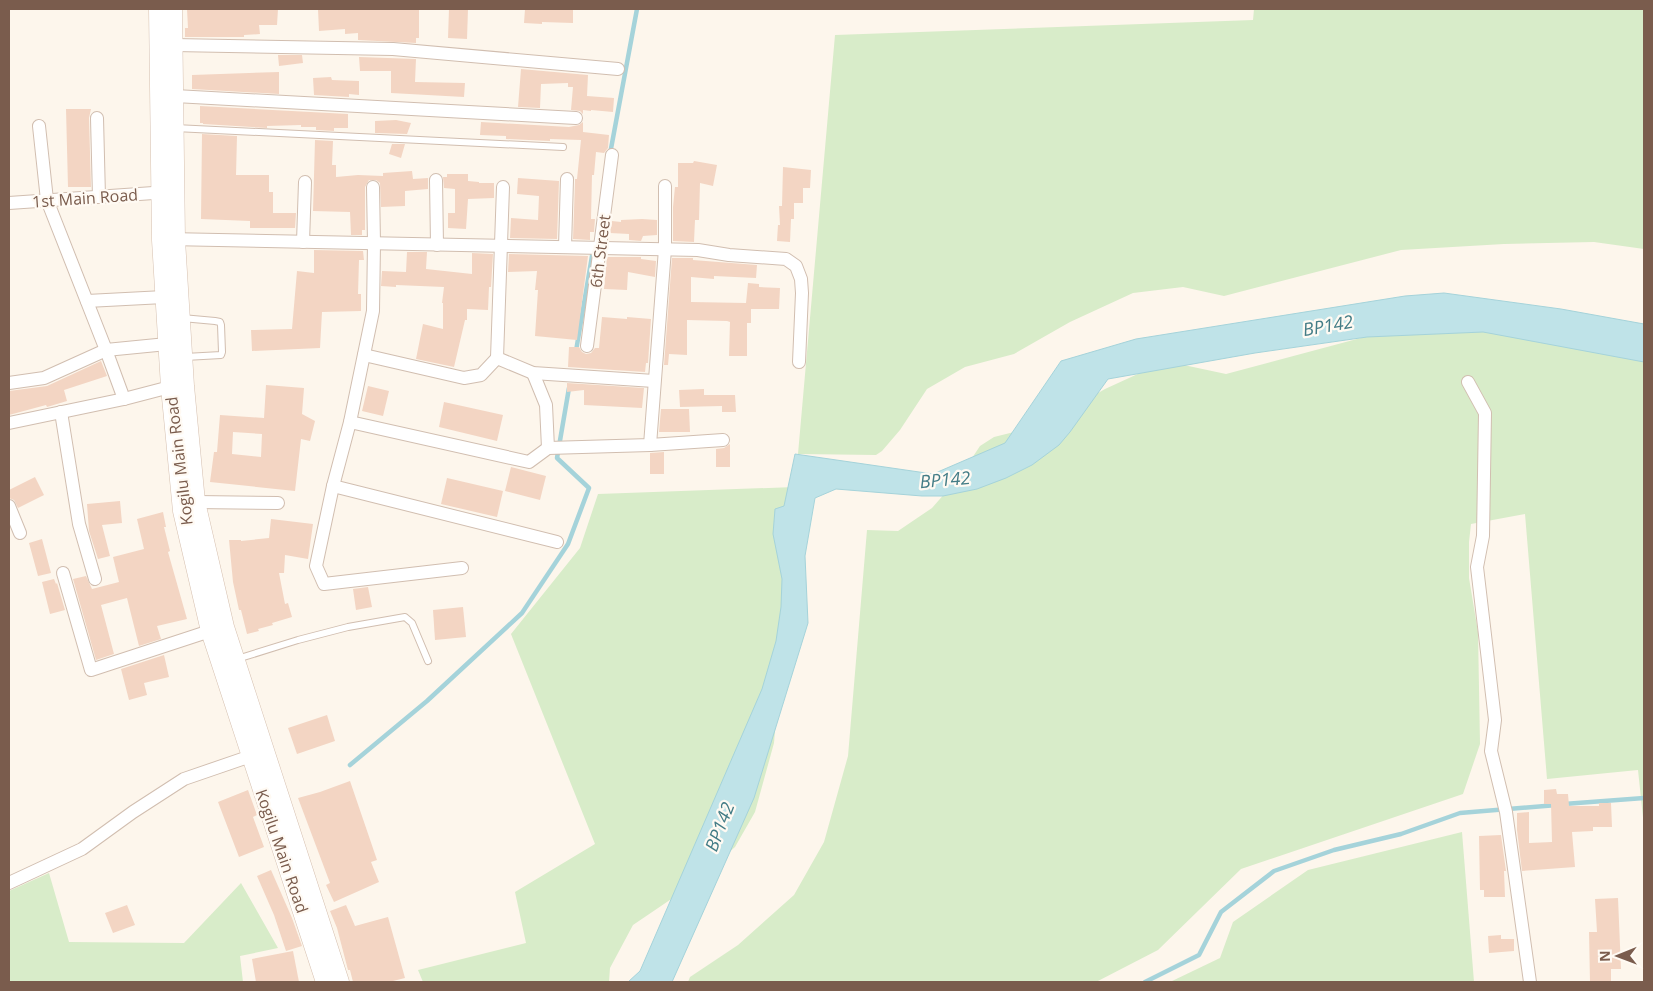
<svg xmlns="http://www.w3.org/2000/svg" width="1653" height="991" viewBox="0 0 1653 991" font-family="'Open Sans',sans-serif">
<style>
.green{fill:#d8ecc9}
.water{fill:#bfe3e8;stroke:#a5d3da}
.lines{fill:none;stroke-linecap:round;stroke-linejoin:round}
.stream{stroke:#a5d3da;stroke-width:4.5}
.building{fill:#f3d5c3;fill-rule:evenodd}
.service-casing{stroke:#d1beb0;stroke-width:8}
.minor-casing{stroke:#d1beb0;stroke-width:14}
.secondary-casing{stroke:#d6c0b0;stroke-width:19}
.service{stroke:#fff;stroke-width:6}
.minor{stroke:#fff;stroke-width:12}
.secondary{stroke:#fff;stroke-width:18}
.labels{text-anchor:middle;stroke-width:4.5;stroke-linejoin:round;paint-order:stroke}
.street-label{font-size:16px;fill:#7a5c4d;stroke:#fffaf3}
.water-label{font-size:18px;font-style:italic;fill:#437c86;stroke:#fffaf3}
</style>
<rect width="100%" height="100%" fill="#fdf6ec"/>
<!-- green -->
<g class="green">
<path d="M1254,9H1644V249L1594,242L1504,244L1401,250L1224,296L1183,287L1133,293L1070,322L1014,354L965,367L927,389L900,430L882,451L876,455L798,454L835,35L1253,20Z"/>
<path d="M1413,324L1644,326V827L1638,770L1547,779L1525,514L1471,524L1469,542V578L1478,632L1480,744L1463,794L1241,869L1158,950L1096,982H688L690,977L738,945L794,895L824,842L848,756L867,530L898,531L932,508L960,476L980,446L994,437L1043,425L1105,389L1153,367L1179,364L1226,374Z"/>
<path d="M795,487L774,743L755,812L735,847L692,885L633,925L610,968L609,982H423L418,970L526,943L515,892L595,844L511,634L580,548L598,494Z"/>
<path d="M1462,832L1474,982H1170L1220,958L1233,922L1308,870Z"/>
<path d="M49,873L69,942L184,943L241,883L278,948L240,956L243,982H9V891Z"/>
</g>
<!-- water -->
<path class="water" d="M1444,293L1561,309L1644,324V362L1483,332L1367,337L1255,353L1108,379L1070,432L1059,445L1032,465L1006,478L977,489L943,496H922L836,489L815,498L805,556L808,623L754,798L672,982H628L640,971L762,689L776,641L781,607L782,579L773,534L775,509L784,506L795,454L933,474L1005,443L1061,361L1136,339L1405,296Z"/>
<g class="lines">
<!-- stream -->
<g class="stream">
<path d="M610,154L637,9"/>
<path d="M576,351L593,250"/>
<path d="M350,765L427,701L522,613L568,544L589,488L557,458L569,388"/>
<path d="M1564,804L1644,798"/>
<path d="M1145,982L1199,955L1221,912L1274,871L1334,850L1401,834L1460,813L1557,805"/>
</g>
</g>
<!-- building -->
<g class="building">
<path d="M187,9H278L277,25H259L260,34L244,35V37H185V28H188Z"/>
<path d="M318,9H419V38H416V43L358,40V33L345,34V29L319,31Z"/>
<path d="M449,9H468L467,39L448,38Z"/>
<path d="M525,9H573V23L542,22V24L524,23Z"/>
<path d="M278,55H302L303,63L279,66Z"/>
<path d="M359,57L416,59L415,82L465,83L464,97L391,93V71H360Z"/>
<path d="M521,69L588,75L587,96L614,98L613,112L591,110V111L583,110V114L580,111L571,110L573,87H568V83L541,84L540,108L518,107Z"/>
<path d="M279,72V94L192,89V75Z"/>
<path d="M331,77L332,80L359,81V95L349,94V97L314,95L313,78Z"/>
<path d="M200,106L348,114V128H334V131L316,130V127H301V125L267,126V128L203,124V123H200Z"/>
<path d="M66,109H91L89,118L91,187H68Z"/>
<path d="M396,120L411,123L407,134L375,133V121Z"/>
<path d="M481,122L569,127L579,125L583,122V132L609,135L608,148L604,153L596,152L594,175H592L591,219H595L594,232H590V240L573,239L575,182V179H577L581,140L550,139V141L506,139V136L480,135Z"/>
<path d="M202,134L237,136L236,175H269V192H273V213H296L295,228H250V221L201,219Z"/>
<path d="M315,140L333,141L332,165H336V177L358,175L383,176V173L412,171L413,179L428,178V189L405,191V206L381,207L380,183L376,180H369L365,187V230H362V235H351L350,212L313,211Z"/>
<path d="M392,144H405L401,158L389,154Z"/>
<path d="M694,161L717,165L713,186L700,183L699,220H695L694,242L673,241V207L675,187H678V163H693Z"/>
<path d="M783,167L811,170L810,188H803V203H794V219H791L790,242L777,241L778,225H780L779,206H782Z"/>
<path d="M447,174H468V181L479,182V183H494V198L468,199L466,229L448,228V213H455V189L444,188L443,177H447Z"/>
<path d="M518,178L559,181L557,239L510,238L511,218L538,220L539,196L517,194Z"/>
<path d="M642,219L657,220V235L643,236L641,241L629,240V234L610,233L612,221L621,222V220Z"/>
<path d="M314,250L363,251L364,260H359L358,294H361V311L322,312L320,348L252,351L251,330L292,329L297,271L314,273Z"/>
<path d="M407,252H427L426,269L472,274V253L493,254L491,287H489L488,310L467,309V320H465L454,367L416,359L423,324L443,329V303H442L444,287L396,285V287L381,286L382,271L406,272Z"/>
<path d="M509,254L588,256L577,340L535,336L538,290H535L537,271L508,272Z"/>
<path d="M607,257H641V259L656,261L655,277L628,272L627,290L604,289Z"/>
<path d="M672,258H693V260L757,265L756,278L714,276V279L691,277V302L746,303L748,283L759,284V287L780,288L779,309H751V323H747V356H729L730,322L727,321L687,320V355L669,354L668,365H664Z"/>
<path d="M602,317L627,319V317L651,319L648,363H646L645,372L568,367L569,347H579L582,352L586,354L591,353L595,348H599Z"/>
<path d="M101,361L107,376L64,390L67,401L47,407L46,405L9,415V391L47,386Z"/>
<path d="M567,383L644,388L642,408L584,405V390L567,392Z"/>
<path d="M266,385L304,388L302,414L315,421L310,441L301,439L295,491L210,482L214,452H217L220,415L264,418ZM233,432L262,434L261,457L232,454Z"/>
<path d="M368,386L389,391L383,416L362,411Z"/>
<path d="M704,389V395H735L736,412H722V406L680,407L679,390Z"/>
<path d="M444,402L503,415L497,441L439,427Z"/>
<path d="M661,409H689L690,432H659Z"/>
<path d="M730,444V467H716V449L724,448Z"/>
<path d="M664,452V474H650V453Z"/>
<path d="M511,467L546,476L540,500L505,491Z"/>
<path d="M35,477L44,495L18,508L14,500L9,498V490Z"/>
<path d="M447,478L503,491L497,517L441,504Z"/>
<path d="M120,501L122,523L102,525L110,556L98,559L89,531L87,504Z"/>
<path d="M163,512L166,527H164L170,551L168,552L187,619L157,626L161,639L139,646L127,598L101,605L114,654L96,660L73,579L86,576L92,589L119,582L113,557L144,549L137,519Z"/>
<path d="M271,519L313,524L308,559L285,555L284,573H279L285,604L288,603L292,617L272,623L273,625L258,629L259,631L247,634L241,610H239L233,582L229,540H241V541L269,538Z"/>
<path d="M42,539L51,573L38,576L29,543Z"/>
<path d="M54,579L56,584L57,583L65,610L50,614L42,582Z"/>
<path d="M368,587L372,607L356,610L353,589Z"/>
<path d="M463,607L466,637L435,640L433,610Z"/>
<path d="M164,655L169,677L144,683L147,695L129,700L121,669Z"/>
<path d="M327,715L335,741L297,754L288,728Z"/>
<path d="M350,781L377,860L371,862L379,882L334,902L326,885L330,883L298,798L320,792Z"/>
<path d="M1556,789L1557,794H1568L1569,806H1599V803H1611L1612,827H1593V831L1572,832L1575,867L1522,871L1517,830V813L1529,812V843L1552,842L1551,804H1544V790Z"/>
<path d="M248,790L257,815L253,817L264,847L239,857L218,802Z"/>
<path d="M1501,835L1506,871H1504L1505,897H1484V890H1480L1479,836Z"/>
<path d="M271,870L292,918L302,946L286,951L274,915L257,876Z"/>
<path d="M1618,898L1621,969H1611V982H1590L1589,932H1597L1595,899Z"/>
<path d="M127,905L135,925L113,933L105,913Z"/>
<path d="M346,905L355,926L388,917L405,978L389,982H353L350,970H348L337,928L330,911Z"/>
<path d="M1501,935V939H1514V951L1489,953L1488,936Z"/>
<path d="M293,951L299,982H256L252,959Z"/>
</g>
<g class="lines">
<!-- service casing -->
<g class="service-casing">
<g id="service">
<path d="M175,128L563,147"/>
<path d="M182,318L215,321L220,322L221,325L222,352L221,355L185,357"/>
<path d="M237,659L298,640L348,627L405,617L412,623L428,661"/>
</g>
</g>
<!-- minor casing -->
<g class="minor-casing">
<g id="minor">
<path d="M174,45L393,49L618,69"/>
<path d="M175,96L576,118"/>
<path d="M97,118L99,197"/>
<path d="M39,126L47,200L106,350L124,399"/>
<path d="M436,180L437,245"/>
<path d="M373,187L374,243L373,311L350,422L333,486L316,566L324,584L462,568"/>
<path d="M9,203L168,192"/>
<path d="M168,239L698,250L729,255L786,259L796,266L801,279L802,293L799,362"/>
<path d="M303,242L305,182"/>
<path d="M565,247L567,179"/>
<path d="M87,301L164,297"/>
<path d="M587,346L612,155"/>
<path d="M364,355L464,378L481,375L497,358L533,373L654,381"/>
<path d="M497,358L503,187"/>
<path d="M533,373L546,405L548,448"/>
<path d="M1468,382L1485,413L1483,536L1477,567L1495,720L1491,751L1506,812L1530,982"/>
<path d="M9,383L44,378L106,350L167,344"/>
<path d="M61,412L79,524L95,579"/>
<path d="M350,422L529,462L548,448L650,445L723,440"/>
<path d="M9,423L124,399L170,387"/>
<path d="M650,445L665,249V186"/>
<path d="M333,486L557,542"/>
<path d="M196,502L278,503"/>
<path d="M9,506L20,533"/>
<path d="M63,573L91,670L210,631"/>
<path d="M9,883L82,849L133,812L184,779L251,756"/>
</g>
</g>
<!-- secondary casing -->
<g class="secondary-casing">
<g id="secondary">
<path d="M158,9L161,240L170,387L182,511L210,631L325,982"/>
<path d="M173,9L176,240L185,386L196,502L225,627L340,982"/>
</g>
</g>
<!-- service -->
<use href="#service" class="service"/>
<!-- minor -->
<use href="#minor" class="minor"/>
<!-- secondary -->
<use href="#secondary" class="secondary"/>
</g>
<g class="labels">
<!-- street labels -->
<g class="street-label">
<text transform="translate(85 198) rotate(-4)" y="6">1st Main Road</text>
<text transform="translate(600 251) rotate(-83)" y="6">6th Street</text>
<text transform="translate(179 461) rotate(-97)" y="6">Kogilu Main Road</text>
<text transform="translate(282 851) rotate(71)" y="6">Kogilu Main Road</text>
</g>
<!-- water labels -->
<g class="water-label">
<text transform="translate(1328 326) rotate(-10)" y="6">BP142</text>
<text transform="translate(945 480) rotate(-5)" y="6">BP142</text>
<text transform="translate(720 827) rotate(-69)" y="6">BP142</text>
</g>
</g>
<!-- border -->
<rect width="1653" height="991" fill="none" stroke="#7a5c4d" stroke-width="20"/>
<!-- north arrow -->
<g transform="translate(1618 956) rotate(269)" stroke="#fffaf3" stroke-width="4" paint-order="stroke">
<path d="M0-4L9 19L0 12L-9 19Z" fill="#7a5c4d"/>
<text y="-8" font-size="14" font-weight="bold" text-anchor="middle" fill="#7a5c4d">N</text>
</g>
</svg>
